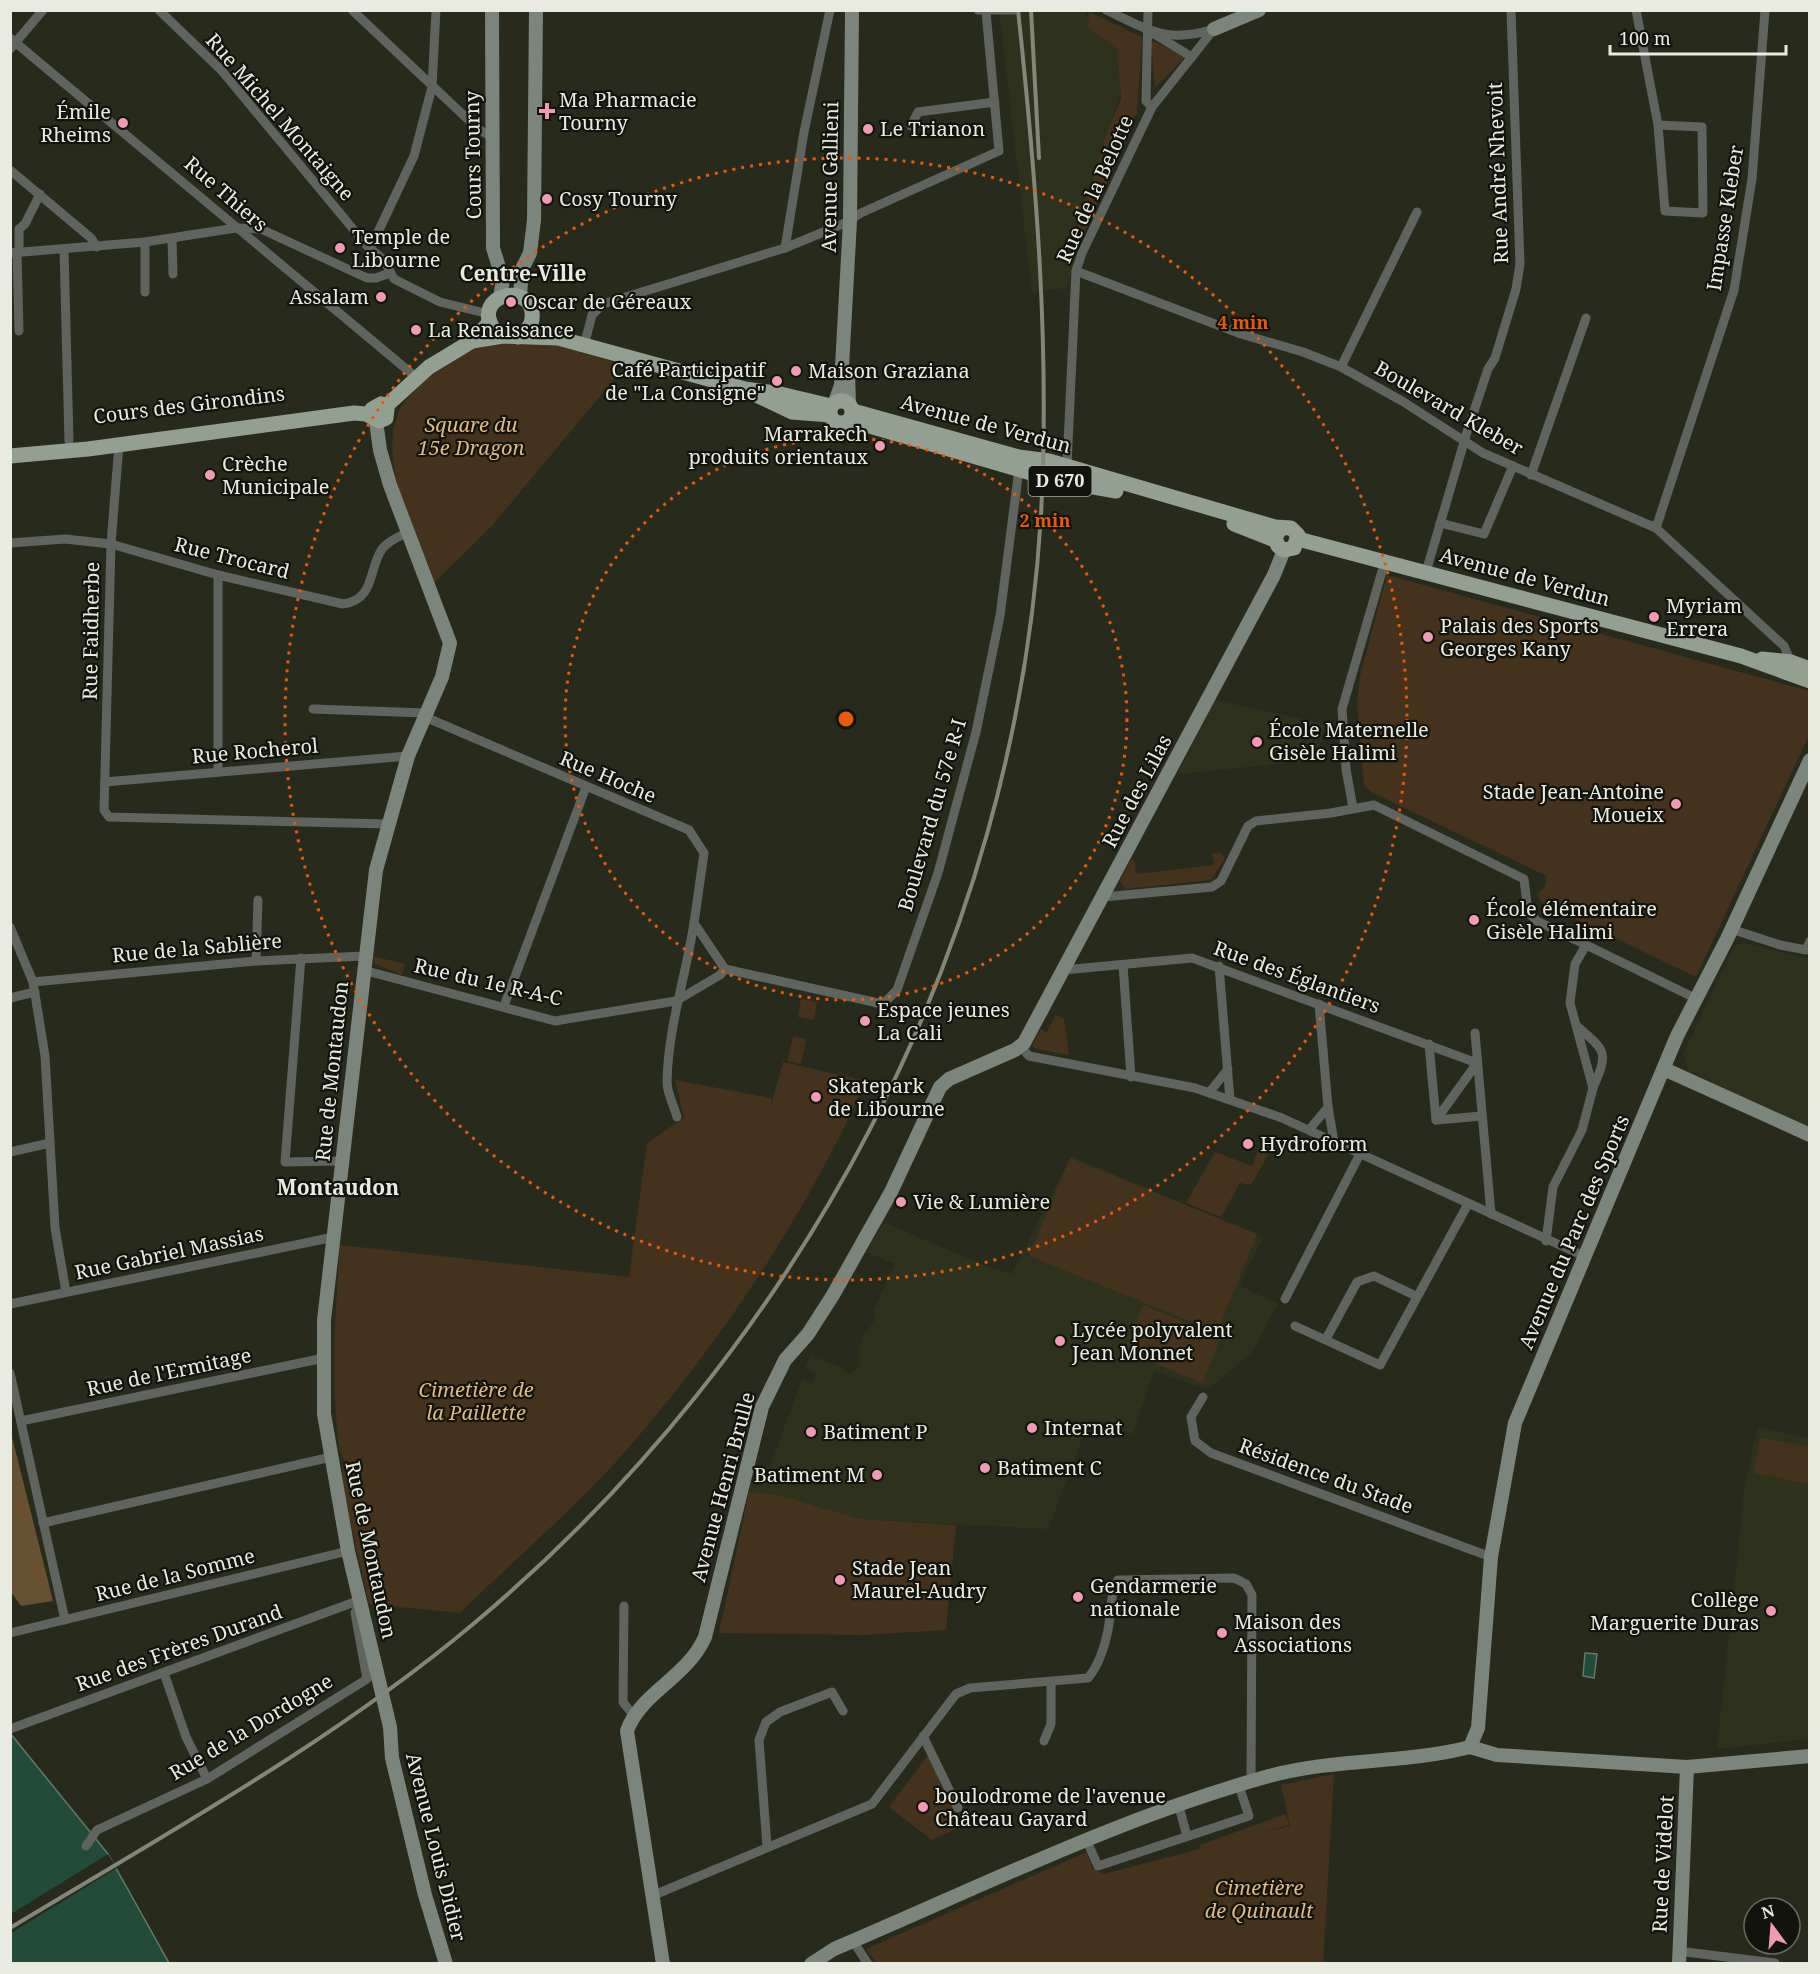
<svg xmlns="http://www.w3.org/2000/svg" width="1820" height="1974" viewBox="0 0 1820 1974" font-family="'Noto Serif',serif">
<style>
.built{fill:#2e321c}
.green{fill:#45321c}
.forest{fill:#685032}
.water{fill:#224b3a;stroke:#5e7b6c;stroke-width:1.5}
.pier{fill:#282b1c}
.lines{fill:none;stroke-linecap:round;stroke-linejoin:round}
.street{stroke:#5f645e;stroke-width:9}
.secondary{stroke:#7c857b;stroke-width:14}
.primary{stroke:#939f91;stroke-width:15}
.rail{stroke:#838679;stroke-width:4}
.ring{fill:none;stroke:#e8590c;stroke-width:3;stroke-dasharray:3 6}
.poi-dot{fill:#f19ab3;stroke:#11130c;stroke-width:2}
.labels{text-anchor:middle;stroke-width:4.5;stroke-linejoin:round;paint-order:stroke}
.shield{fill:#11130c;stroke:#a8aaa1;stroke-width:1.5}
.shield-label{font-size:18px;font-weight:bold;fill:#e9ebe1}
.poi-label{font-size:20px;fill:#e9ebe1;stroke:#11130c;text-anchor:start}
.street-label{font-size:20px;fill:#e9ebe1;stroke:#11130c}
.park-label{font-size:20px;font-style:italic;fill:#e2b782;stroke:#11130c}
.neighbourhood-label{font-size:21px;font-weight:bold;fill:#e9ebe1;stroke:#11130c}
.centre{fill:#e8590c;stroke:#11130c;stroke-width:3}
.ring-label{font-size:18px;text-anchor:middle;font-weight:bold;fill:#e8590c;stroke:#11130c;stroke-width:4.5;stroke-linejoin:round;paint-order:stroke}
</style>
<rect width="100%" height="100%" fill="#282b1c"/>
<!-- built -->
<g class="built">
<path d="M999,11H1086L1087,18L1119,47L1120,94L1067,288L1032,292Z"/>
<path d="M1215,700L1325,724L1316,760L1178,774Z"/>
<path d="M1744,943L1809,959V1133L1688,1070L1683,1054L1734,946Z"/>
<path d="M1071,1156L1263,1238L1239,1286L1278,1303L1252,1353L1208,1389L1154,1371L1133,1434L1090,1418L1048,1529L860,1519L782,1496L749,1492L756,1466L769,1469L802,1380L813,1382L816,1373L805,1369L811,1356L838,1366L849,1374L860,1366L859,1348L864,1334L875,1320L873,1311L895,1264L867,1252L883,1222L991,1268L1012,1274Z"/>
<path d="M1758,1427L1809,1438V1739L1717,1749L1745,1484Z"/>
</g>
<!-- green -->
<g class="green">
<path d="M1089,12L1142,37L1137,112L1086,229L1077,233L1106,136L1121,99L1117,49L1088,27Z"/>
<path d="M1151,40L1185,57L1155,88Z"/>
<path d="M492,342H543L613,361L612,371L616,372V377L491,527L434,583C415,535 377,462 399,412C404,399 418,387 428,378C447,362 468,350 492,342Z"/>
<path d="M1387,575L1809,691V735L1696,977L1542,903L1537,894L1545,887L1547,876L1373,793L1364,786L1357,704L1360,676Z"/>
<path d="M1220,852L1225,858L1211,880L1125,889L1120,881L1130,861L1134,859L1136,874L1214,865L1212,854Z"/>
<path d="M372,956L405,964L402,975L375,964Z"/>
<path d="M801,999L817,1002L814,1020L798,1017Z"/>
<path d="M1056,1015L1064,1019L1069,1055L1036,1049L1032,1045L1041,1029L1047,1032Z"/>
<path d="M793,1036L806,1039L801,1064L787,1061Z"/>
<path d="M783,1062L866,1081C804,1219 715,1352 614,1464C566,1516 511,1563 460,1613L369,1604L348,1512L342,1473L344,1459L340,1453C330,1383 335,1315 340,1245L629,1277L647,1143L684,1118L675,1080L771,1098V1105Z"/>
<path d="M1262,1141L1274,1144L1251,1185L1240,1183L1221,1217L1186,1203L1215,1152L1252,1166Z"/>
<path d="M1070,1158L1257,1234L1217,1332L1029,1256Z"/>
<path d="M1143,1305L1221,1337L1202,1383L1124,1351Z"/>
<path d="M1760,1438L1809,1447V1484L1754,1473Z"/>
<path d="M749,1492L782,1496L860,1519L956,1525L946,1630L863,1635L719,1633Z"/>
<path d="M928,1755L957,1815L966,1811L969,1823L932,1840L889,1807Z"/>
<path d="M1334,1774L1323,1963L877,1964L866,1949L1087,1852L1092,1868L1104,1874L1200,1849L1199,1845L1194,1847L1286,1814L1289,1825L1260,1833L1290,1826L1281,1785Z"/>
</g>
<!-- forest -->
<path class="forest" d="M10,1433H11L53,1601L21,1606L11,1592Z"/>
<!-- water -->
<g class="water">
<path d="M1585,1653L1597,1654L1594,1678L1583,1676Z"/>
<path d="M10,1733L108,1854L169,1963H11Z"/>
</g>
<!-- pier -->
<path class="pier" d="M108,1854L117,1868L11,1933V1914Z"/>
<g class="lines">
<!-- street -->
<g class="street">
<path d="M159,10L222,71L368,247L384,260L394,279L440,302L489,314"/>
<path d="M352,10L477,128L493,138"/>
<path d="M978,10H1014"/>
<path d="M1106,10C1149,30 1167,44 1214,29"/>
<path d="M1148,10L1146,101L1152,107"/>
<path d="M1636,10L1658,125L1665,211L1703,213L1702,127L1658,125"/>
<path d="M1154,34L1192,57"/>
<path d="M10,38L417,378"/>
<path d="M10,49L43,10"/>
<path d="M911,126L918,112L995,102"/>
<path d="M10,170L91,238L97,247"/>
<path d="M172,239L173,274"/>
<path d="M785,248L804,132L830,10"/>
<path d="M370,249L414,156L432,87L436,10"/>
<path d="M64,250L69,441"/>
<path d="M17,252L19,331"/>
<path d="M19,252V229L25,224L40,194"/>
<path d="M10,253L145,242L236,228L261,229L367,278H376L390,273"/>
<path d="M1076,271L1241,334L1303,352L1341,367L1402,401L1483,453L1656,528L1784,646L1791,662"/>
<path d="M145,292V242"/>
<path d="M584,346L592,315L603,304L785,248L845,223L861,213L999,151L986,12"/>
<path d="M1341,367L1417,212"/>
<path d="M119,444L111,544L104,810L109,817L388,824"/>
<path d="M1067,466L1076,271L1082,253L1152,107L1214,29"/>
<path d="M1531,475L1586,318"/>
<path d="M1440,523L1484,534L1513,466"/>
<path d="M1656,528L1734,290L1752,179L1765,10"/>
<path d="M10,543L65,539L111,544L218,575L343,604C375,600 368,570 382,549C388,541 398,537 406,533"/>
<path d="M1426,572L1467,432L1488,369L1495,358L1516,289L1520,264L1511,10"/>
<path d="M313,709L426,713"/>
<path d="M425,717L689,830L704,853L694,923"/>
<path d="M218,772V575"/>
<path d="M105,782L408,756"/>
<path d="M1353,808L1346,769L1342,709L1385,561"/>
<path d="M1103,897L1212,887L1221,881L1248,826L1256,821L1331,813L1374,805L1524,879L1528,912L1537,921L1695,998"/>
<path d="M10,927L33,982L45,1056L55,1228L66,1292"/>
<path d="M1731,929L1780,945L1806,950L1810,941"/>
<path d="M301,958L285,1162L341,1161"/>
<path d="M256,961L258,900"/>
<path d="M1123,965L1131,1077"/>
<path d="M1219,966L1230,1100"/>
<path d="M725,969L878,1003L886,1001L897,990L938,873L976,732L1000,616L1019,469"/>
<path d="M363,970L555,1021L676,1001L720,975L725,969L694,923C686,976 668,1027 667,1082C667,1093 674,1106 677,1117"/>
<path d="M1063,970L1192,958L1477,1063L1436,1120"/>
<path d="M33,982L256,961L364,956"/>
<path d="M10,998L35,992"/>
<path d="M1319,1004L1328,1107"/>
<path d="M504,1006L586,787"/>
<path d="M1577,1026C1606,1052 1609,1051 1593,1088"/>
<path d="M1475,1033L1491,1214"/>
<path d="M1429,1044L1436,1120L1482,1116"/>
<path d="M1020,1046L1029,1056L1195,1088L1282,1118L1584,1256"/>
<path d="M1209,1093L1228,1069"/>
<path d="M1309,1130L1328,1107L1334,1142"/>
<path d="M10,1152L50,1143"/>
<path d="M1546,1241L1553,1187L1582,1130L1593,1088L1570,1003L1575,964L1586,945"/>
<path d="M1285,1299L1360,1154"/>
<path d="M10,1304L334,1237"/>
<path d="M1295,1326L1380,1365L1468,1204"/>
<path d="M1326,1339L1357,1282L1374,1276L1416,1296"/>
<path d="M10,1373L65,1620"/>
<path d="M1203,1397L1191,1417L1195,1441L1211,1453L1491,1557"/>
<path d="M21,1421L324,1358"/>
<path d="M43,1523L331,1457"/>
<path d="M624,1606L623,1702L633,1715"/>
<path d="M10,1633L348,1551"/>
<path d="M164,1673L186,1737L207,1779"/>
<path d="M10,1729L360,1600"/>
<path d="M923,1736L958,1808"/>
<path d="M1044,1741L1051,1724V1682"/>
<path d="M1179,1807L1187,1836"/>
<path d="M1086,1839L1098,1866L1249,1816L1239,1786"/>
<path d="M86,1846L97,1830L207,1779L367,1679L355,1613L360,1601"/>
<path d="M767,1846L759,1740L766,1722L780,1712L832,1692L843,1711"/>
<path d="M654,1895L872,1804L956,1694L970,1688L1088,1678C1101,1663 1108,1636 1110,1616C1112,1603 1111,1591 1118,1580L1234,1578L1246,1584L1252,1595L1251,1782"/>
<path d="M853,1941L868,1964"/>
<path d="M1678,1951L1775,1963"/>
</g>
<!-- secondary -->
<g class="secondary">
<path d="M492,10L493,248L503,280L500,297"/>
<path d="M1214,29L1259,10"/>
<path d="M520,296L522,269L530,253L534,220L536,10"/>
<path d="M848,373L849,404"/>
<path d="M835,402L841,385L850,221L852,10"/>
<path d="M376,421L380,450L390,485L450,643L442,677L408,756L376,870L324,1320V1414L348,1551L390,1727L392,1758L425,1895L446,1964"/>
<path d="M1664,1069L1810,1135"/>
<path d="M1470,1747L1478,1728L1491,1557L1515,1423L1677,1036L1727,939L1810,760"/>
<path d="M1470,1747L1497,1755L1687,1767L1810,1756"/>
<path d="M663,1964L627,1731C640,1693 687,1678 705,1637L762,1407L785,1360L808,1334L833,1295L891,1192L940,1087L949,1079L1015,1050L1024,1043L1274,575L1284,550"/>
<path d="M811,1964L834,1949C978,1888 1118,1818 1269,1776C1335,1758 1404,1764 1470,1747"/>
<path d="M1679,1964L1687,1767"/>
</g>
<!-- primary -->
<g class="primary">
<path d="M494,330C469,293 537,280 532,319C531,328 525,333 518,337"/>
<path d="M472,341L503,336L558,338L745,389L776,393L831,406"/>
<path d="M754,394L792,412L830,415"/>
<circle cx="841" cy="412" r="11"/>
<path d="M385,407L429,367L472,341L490,322"/>
<path d="M853,411L1019,457L1049,461L1275,527L1291,528L1298,535L1294,548L1284,550L1278,546L1275,537L1281,528"/>
<path d="M849,420L1055,480L1116,491"/>
<path d="M10,456L88,449L354,413L366,414L379,421L386,418L387,409L381,404L372,409V417"/>
<path d="M1234,524L1275,540"/>
<path d="M1298,539L1741,656L1810,681"/>
<path d="M1762,659L1791,662L1810,669"/>
</g>
<!-- rail -->
<g class="rail">
<path d="M1031,10L1039,158"/>
<path d="M10,1928C167,1833 331,1743 472,1625C801,1350 1016,945 1041,515C1050,347 1036,178 1018,10"/>
</g>
</g>
<!-- distance rings -->
<g class="ring">
<circle cx="846" cy="719" r="281"/>
<circle cx="846" cy="719" r="561"/>
</g>
<!-- markers -->
<g class="poi-dot">
<path d="M544 102h6v6h6v6h-6v6h-6v-6h-6v-6h6z"/>
<circle cx="123" cy="123" r="6"/>
<circle cx="868" cy="129" r="6"/>
<circle cx="547" cy="199" r="6"/>
<circle cx="340" cy="248" r="6"/>
<circle cx="381" cy="297" r="6"/>
<circle cx="511" cy="302" r="6"/>
<circle cx="416" cy="330" r="6"/>
<circle cx="796" cy="371" r="6"/>
<circle cx="777" cy="381" r="6"/>
<circle cx="880" cy="446" r="6"/>
<circle cx="210" cy="475" r="6"/>
<circle cx="1654" cy="617" r="6"/>
<circle cx="1428" cy="637" r="6"/>
<circle cx="1257" cy="742" r="6"/>
<circle cx="1676" cy="804" r="6"/>
<circle cx="1474" cy="920" r="6"/>
<circle cx="865" cy="1021" r="6"/>
<circle cx="816" cy="1097" r="6"/>
<circle cx="1248" cy="1144" r="6"/>
<circle cx="901" cy="1202" r="6"/>
<circle cx="1060" cy="1341" r="6"/>
<circle cx="1032" cy="1428" r="6"/>
<circle cx="811" cy="1432" r="6"/>
<circle cx="985" cy="1468" r="6"/>
<circle cx="877" cy="1475" r="6"/>
<circle cx="840" cy="1580" r="6"/>
<circle cx="1078" cy="1597" r="6"/>
<circle cx="1771" cy="1611" r="6"/>
<circle cx="1222" cy="1633" r="6"/>
<circle cx="923" cy="1807" r="6"/>
</g>
<g class="labels">
<!-- shield labels -->
<rect class="shield" x="1028.5" y="466" width="63" height="30" rx="4.5"/>
<g class="shield-label">
<text x="1060" y="487">D 670</text>
</g>
<!-- poi labels -->
<g class="poi-label">
<text x="559" y="107">Ma Pharmacie<tspan x="559" dy="23">Tourny</tspan></text>
<text x="111" y="119" text-anchor="end">Émile<tspan x="111" dy="23">Rheims</tspan></text>
<text x="880" y="136">Le Trianon</text>
<text x="559" y="206">Cosy Tourny</text>
<text x="352" y="244">Temple de<tspan x="352" dy="23">Libourne</tspan></text>
<text x="369" y="304" text-anchor="end">Assalam</text>
<text x="523" y="309">Oscar de Géreaux</text>
<text x="428" y="337">La Renaissance</text>
<text x="765" y="377" text-anchor="end">Café Participatif<tspan x="765" dy="23">de "La Consigne"</tspan></text>
<text x="808" y="378">Maison Graziana</text>
<text x="868" y="441" text-anchor="end">Marrakech<tspan x="868" dy="23">produits orientaux</tspan></text>
<text x="222" y="471">Crèche<tspan x="222" dy="23">Municipale</tspan></text>
<text x="1666" y="613">Myriam<tspan x="1666" dy="23">Errera</tspan></text>
<text x="1440" y="633">Palais des Sports<tspan x="1440" dy="23">Georges Kany</tspan></text>
<text x="1269" y="737">École Maternelle<tspan x="1269" dy="23">Gisèle Halimi</tspan></text>
<text x="1664" y="799" text-anchor="end">Stade Jean-Antoine<tspan x="1664" dy="23">Moueix</tspan></text>
<text x="1486" y="916">École élémentaire<tspan x="1486" dy="23">Gisèle Halimi</tspan></text>
<text x="877" y="1017">Espace jeunes<tspan x="877" dy="23">La Cali</tspan></text>
<text x="828" y="1093">Skatepark<tspan x="828" dy="23">de Libourne</tspan></text>
<text x="1260" y="1151">Hydroform</text>
<text x="913" y="1209">Vie &amp; Lumière</text>
<text x="1072" y="1337">Lycée polyvalent<tspan x="1072" dy="23">Jean Monnet</tspan></text>
<text x="1044" y="1435">Internat</text>
<text x="823" y="1439">Batiment P</text>
<text x="997" y="1475">Batiment C</text>
<text x="865" y="1482" text-anchor="end">Batiment M</text>
<text x="852" y="1575">Stade Jean<tspan x="852" dy="23">Maurel-Audry</tspan></text>
<text x="1090" y="1593">Gendarmerie<tspan x="1090" dy="23">nationale</tspan></text>
<text x="1759" y="1607" text-anchor="end">Collège<tspan x="1759" dy="23">Marguerite Duras</tspan></text>
<text x="1234" y="1629">Maison des<tspan x="1234" dy="23">Associations</tspan></text>
<text x="935" y="1803">boulodrome de l'avenue<tspan x="935" dy="23">Château Gayard</tspan></text>
</g>
<!-- street labels -->
<g class="street-label">
<text transform="translate(280 117) rotate(49)" y="7">Rue Michel Montaigne</text>
<text transform="translate(473 155) rotate(-91)" y="7">Cours Tourny</text>
<text transform="translate(1498 173) rotate(-92)" y="7">Rue André Nhevoit</text>
<text transform="translate(830 177) rotate(-89)" y="7">Avenue Gallieni</text>
<text transform="translate(1095 189) rotate(-66)" y="7">Rue de la Belotte</text>
<text transform="translate(226 194) rotate(41)" y="7">Rue Thiers</text>
<text transform="translate(1725 218) rotate(-81)" y="7">Impasse Kleber</text>
<text transform="translate(189 405) rotate(-7)" y="7">Cours des Girondins</text>
<text transform="translate(1449 408) rotate(30)" y="7">Boulevard Kleber</text>
<text transform="translate(986 424) rotate(15)" y="7">Avenue de Verdun</text>
<text transform="translate(232 558) rotate(14)" y="7">Rue Trocard</text>
<text transform="translate(1525 577) rotate(15)" y="7">Avenue de Verdun</text>
<text transform="translate(91 631) rotate(-89)" y="7">Rue Faidherbe</text>
<text transform="translate(255 751) rotate(-5)" y="7">Rue Rocherol</text>
<text transform="translate(608 777) rotate(23)" y="7">Rue Hoche</text>
<text transform="translate(1137 791) rotate(-62)" y="7">Rue des Lilas</text>
<text transform="translate(932 815) rotate(-74)" y="7">Boulevard du 57e R-I</text>
<text transform="translate(197 948) rotate(-5)" y="7">Rue de la Sablière</text>
<text transform="translate(1297 977) rotate(20)" y="7">Rue des Églantiers</text>
<text transform="translate(488 982) rotate(13)" y="7">Rue du 1e R-A-C</text>
<text transform="translate(332 1071) rotate(-84)" y="7">Rue de Montaudon</text>
<text transform="translate(1574 1232) rotate(-67)" y="7">Avenue du Parc des Sports</text>
<text transform="translate(169 1253) rotate(-12)" y="7">Rue Gabriel Massias</text>
<text transform="translate(169 1372) rotate(-12)" y="7">Rue de l'Ermitage</text>
<text transform="translate(1326 1476) rotate(20)" y="7">Résidence du Stade</text>
<text transform="translate(723 1487) rotate(-75)" y="7">Avenue Henri Brulle</text>
<text transform="translate(371 1550) rotate(78)" y="7">Rue de Montaudon</text>
<text transform="translate(175 1575) rotate(-14)" y="7">Rue de la Somme</text>
<text transform="translate(179 1648) rotate(-20)" y="7">Rue des Frères Durand</text>
<text transform="translate(251 1727) rotate(-31)" y="7">Rue de la Dordogne</text>
<text transform="translate(436 1847) rotate(76)" y="7">Avenue Louis Didier</text>
<text transform="translate(1663 1864) rotate(-87)" y="7">Rue de Videlot</text>
</g>
<!-- park labels -->
<g class="park-label">
<text x="471" y="432">Square du<tspan x="471" dy="23">15e Dragon</tspan></text>
<text x="476" y="1397">Cimetière de<tspan x="476" dy="23">la Paillette</tspan></text>
<text x="1259" y="1895">Cimetière<tspan x="1259" dy="23">de Quinault</tspan></text>
</g>
<!-- neighbourhood labels -->
<g class="neighbourhood-label">
<text x="523" y="281">Centre-Ville</text>
<text x="338" y="1195">Montaudon</text>
</g>
</g>
<circle cx="846" cy="719" r="9" class="centre"/>
<g class="ring-label">
<text x="1243" y="329">4 min</text>
<text x="1045" y="527">2 min</text>
</g>
<!-- border -->
<rect width="1820" height="1974" fill="none" stroke="#e9ebe1" stroke-width="24"/>
<!-- north arrow -->
<g transform="translate(1772 1926) rotate(344)"><circle r="28" fill="#11130c" stroke="#676961" stroke-width="1.5"/>
<path d="M0-4.5L10 22L0 15L-10 22Z" fill="#f19ab3"/>
<text y="-9" font-size="16" font-weight="bold" text-anchor="middle" fill="#e9ebe1">N</text>
</g>
<!-- scale -->
<path d="M1610 45v9h176v-9" fill="none" stroke="#e9ebe1" stroke-width="3"/>
<text x="1619" y="45" font-size="18" fill="#e9ebe1" stroke="#11130c" stroke-width="4.5" paint-order="stroke">100 m</text>
</svg>
